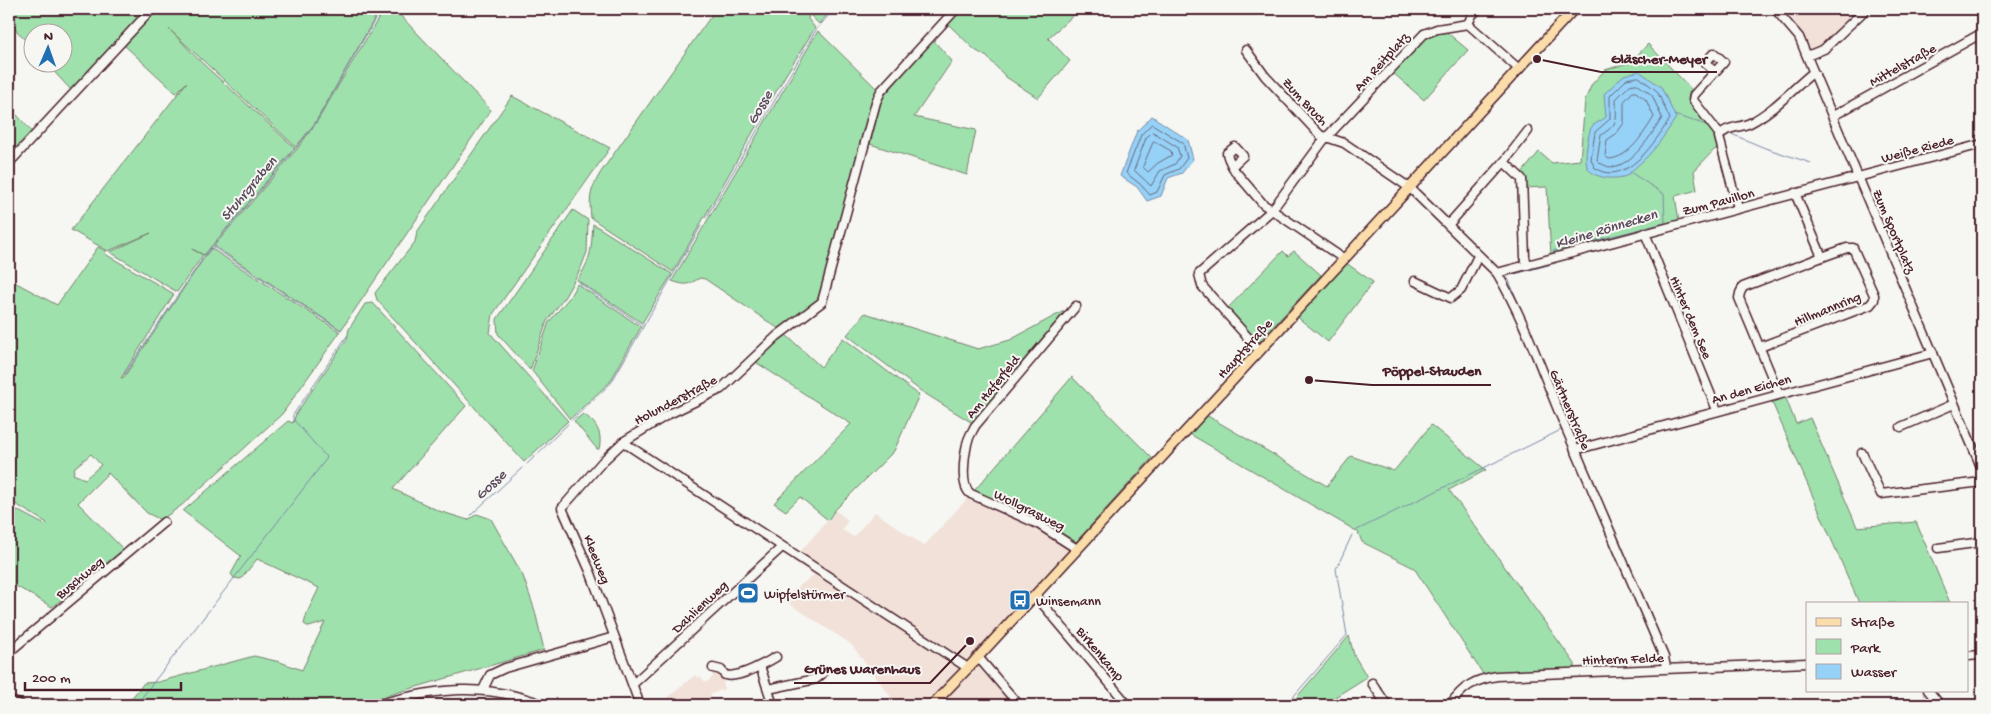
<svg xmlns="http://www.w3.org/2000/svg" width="1991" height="714" viewBox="0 0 1991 714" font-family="'Gochi Hand',sans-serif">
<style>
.built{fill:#f1e1d8}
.green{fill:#9fe1ac;stroke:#74806c;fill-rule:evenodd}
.water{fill:#96d2f7;stroke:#788aa5}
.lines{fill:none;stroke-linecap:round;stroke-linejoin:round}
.shore{stroke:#68677d;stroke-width:1}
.stream{stroke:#788aa5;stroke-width:1}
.minor-casing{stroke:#4a1f2b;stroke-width:11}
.major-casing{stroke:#4a1f2b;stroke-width:12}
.minor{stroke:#f6f6f2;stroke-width:8}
.major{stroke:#faddab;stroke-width:9}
.labels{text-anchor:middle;stroke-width:4;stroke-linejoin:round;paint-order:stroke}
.street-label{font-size:14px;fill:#4a1f2b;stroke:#f6f6f2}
.poi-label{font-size:14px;fill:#4a1f2b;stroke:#f6f6f2;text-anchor:start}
.water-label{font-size:15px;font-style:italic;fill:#5d4c5e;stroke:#f6f6f2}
.leader{fill:none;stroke:#4a1f2b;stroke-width:2}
.callout-dot{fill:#4a1f2b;stroke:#f6f6f2;stroke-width:2}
.callout-label{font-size:15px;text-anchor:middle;font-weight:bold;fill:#4a1f2b;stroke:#f6f6f2;stroke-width:4;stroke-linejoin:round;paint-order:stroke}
</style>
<rect width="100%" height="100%" fill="#f6f6f2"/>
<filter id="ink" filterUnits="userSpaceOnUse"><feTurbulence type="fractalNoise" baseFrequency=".02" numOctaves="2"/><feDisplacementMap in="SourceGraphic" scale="10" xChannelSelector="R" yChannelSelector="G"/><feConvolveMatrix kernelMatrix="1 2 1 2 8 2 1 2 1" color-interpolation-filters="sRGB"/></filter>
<g filter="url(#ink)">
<!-- built -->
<g class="built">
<path d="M1785,9H1861L1816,50H1810L1807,47L1795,22L1784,10Z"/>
<path d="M974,491L1084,545L985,655L1000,673L995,678L1018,705H922L919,702L894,701L851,644L782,599L814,575L792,561L836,511L848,520L842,530L854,537L875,512L924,546Z"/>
<path d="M719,673L723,678L724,689L711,694L709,705H659L695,675L698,678L700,676L706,683L713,677L712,674Z"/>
</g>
<!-- green -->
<g class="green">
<path d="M9,9H150L72,91L46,63L62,62V32H32V48L9,22Z"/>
<path d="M156,9H380L315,123L296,147L169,29L202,63L295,148L204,255L192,249L203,255L177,292L110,252L151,233L108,251L71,230L187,82L176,93L123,44Z"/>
<path d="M384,9H394L491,110L341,330L214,246L297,149L316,123Z"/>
<path d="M716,9H832L819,24L809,14L808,19L815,28L785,76L673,272L591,218C589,197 590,190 601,172Z"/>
<path d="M962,9H1072L1076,13L1048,38L1070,61L1038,98L1006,77L987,57L975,50L948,24Z"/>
<path d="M1444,30L1468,50L1424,100L1392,72L1426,35Z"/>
<path d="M818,31L879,91L820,300L782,331L705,279L700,278C687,285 687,286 672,281Z"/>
<path d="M933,40L952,61L914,117L976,130L967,175L870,144L881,102L885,95Z"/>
<path d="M1648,44L1694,92L1690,97L1693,105L1714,130L1718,148L1714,150L1694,171L1697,190L1675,196L1679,221L1551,256L1547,187L1525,188L1521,174L1539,152L1552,163L1580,160L1585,100L1592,84L1605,70L1631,62Z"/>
<path d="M512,96L610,148L493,314L490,333L568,421L524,462L377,300L375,293L415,242L417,232Z"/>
<path d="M9,106L32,132L9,159Z"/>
<path d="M573,210L588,220L587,252L580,270L564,298L547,321L530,370L498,334L497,319Z"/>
<path d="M593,224L672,274L642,323L577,280C592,259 591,249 593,224Z"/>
<path d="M98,247L106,251L105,254L174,294L121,378L124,377L206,255L212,248L215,251L340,332L282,414L182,505L161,520L147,513L108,473L78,503L125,551L52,607L9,582V506L45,525L47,523L9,500V279L57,305ZM91,454L101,465L85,479L73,474L75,467Z"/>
<path d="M1283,251L1288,256L1294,251L1321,275L1257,344L1226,310Z"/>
<path d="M1346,263L1373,282L1328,342L1296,316Z"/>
<path d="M577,284L641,327L610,382L570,419L532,371L549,322L569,298Z"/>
<path d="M373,303L466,406L393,489L439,511L468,520L477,514L491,519L523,576L535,611L544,650L354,705H126L144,683L158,682L254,656L280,662L302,670L325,622L309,627L304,624L307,613L319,588L257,559L241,579L234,578L231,574L241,556L183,511L288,421L293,423L296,414L347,339L349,329L363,307L365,304Z"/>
<path d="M1069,311L974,424L921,391L847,335L865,313L978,349L1010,340L1062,312Z"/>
<path d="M785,334L821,367L843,338L919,395L894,451L835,510L828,520L800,497L786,511L774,503L851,424L754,361Z"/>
<path d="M1072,377L1152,458L1076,542L974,491Z"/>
<path d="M1785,396L1796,424L1810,418L1857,527L1916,522L1950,603H1859L1771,400Z"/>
<path d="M583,414C596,422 603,433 599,449H597L574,421Z"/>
<path d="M1206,415L1327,486L1351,456L1394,471L1431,425L1486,470L1449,490L1575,664V670L1483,674L1414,568L1362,542L1358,532L1188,433Z"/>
<path d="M1349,636L1354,655L1367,677L1335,697L1336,705H1290Z"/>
</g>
<!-- water -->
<g class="water">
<path d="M1639,71L1661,87L1676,118C1664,136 1654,152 1637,166C1634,169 1630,174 1626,176C1615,180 1592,179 1587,166C1584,160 1588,135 1591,128C1594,123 1602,121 1606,117L1604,94L1624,75Z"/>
<path d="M1152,116L1188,140L1193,159L1182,173L1168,178L1161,196L1147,201L1137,187L1120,176L1137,131Z"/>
</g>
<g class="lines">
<!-- shore -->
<g class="shore">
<path d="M1639,77L1657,91L1670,119C1657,138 1636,173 1610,173C1605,173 1599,170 1595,168L1591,160L1595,132L1610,119V96L1627,79Z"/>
<path d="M1637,84L1652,95L1662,118C1652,134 1632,167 1610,167C1607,167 1603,164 1599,163L1597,160L1601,135C1620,123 1616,119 1616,99L1630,85Z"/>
<path d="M1633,92H1636L1646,100L1654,117C1644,133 1629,158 1609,159L1605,156L1607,140L1616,134L1624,123V102Z"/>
<path d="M1152,124L1183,143L1187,158L1179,169L1165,175L1157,192L1150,195L1140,184L1126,173L1141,135Z"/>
<path d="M1153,132L1177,147L1180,156L1175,164L1160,171L1151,186L1134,170L1146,138Z"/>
<path d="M1154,141L1171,151L1172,155L1158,163L1148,172L1143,167Z"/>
</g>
<!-- stream -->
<g class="stream">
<path d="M1674,115L1707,125"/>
<path d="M1729,133L1765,148L1811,163"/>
<path d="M1881,166L1982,140"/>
<path d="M1866,170L1874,168"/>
<path d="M706,218L816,30L834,9"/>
<path d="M213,247L340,330"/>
<path d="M1554,253L1553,251L1665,223L1664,194L1630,172"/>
<path d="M578,282L643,326"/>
<path d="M1525,319L1507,276L1556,263"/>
<path d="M124,375L205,255L296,148L315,124L381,9"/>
<path d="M572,420L611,383L701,226"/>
<path d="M527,464L568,424"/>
<path d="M471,515L522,468"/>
<path d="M1357,530L1561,430"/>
<path d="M136,705L327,458L293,419V415L347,336"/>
<path d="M1286,705L1347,635L1336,569L1352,535"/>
</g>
<!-- minor casing -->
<g class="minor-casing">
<g id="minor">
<path d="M1775,9L1799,37L1811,66L1982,469"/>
<path d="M1468,24L1519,69"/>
<path d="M1468,24L1472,15L1478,9"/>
<path d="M1246,50L1265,76L1320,135L1344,143L1410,188L1497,273C1523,317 1540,366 1559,412C1594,494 1629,575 1664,657L1666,668"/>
<path d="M1807,56L1824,49L1866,9"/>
<path d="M1715,72L1705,63L1714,53L1724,62L1694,95L1693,100L1720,135"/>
<path d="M1833,116L1982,33"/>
<path d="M1504,162L1522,179L1525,257L1527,265"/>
<path d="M9,163L152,9"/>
<path d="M1232,166L1243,156L1235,147L1227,153C1228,160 1232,165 1235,171L1263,204L1344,259"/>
<path d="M1738,208L1719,137C1725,126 1740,128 1750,123C1772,112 1791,91 1810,75L1815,74"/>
<path d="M1448,225L1504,162L1528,131"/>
<path d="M1645,233L1717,410"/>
<path d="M1497,273L1982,144"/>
<path d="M1415,281L1451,298L1461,290L1478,256"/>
<path d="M1076,306L975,426C972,432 968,438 967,444C964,457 960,487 971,494L1038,524L1077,549"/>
<path d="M1760,347L1870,305L1874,300V295L1853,248H1847L1822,257"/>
<path d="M1260,351L1202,286L1199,274L1272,210L1323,141L1424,34L1437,29L1468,24"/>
<path d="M1779,394L1739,298L1740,293L1743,287L1822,257L1795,193"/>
<path d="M1901,427L1954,404"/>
<path d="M623,442L968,668"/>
<path d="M1575,450L1933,353"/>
<path d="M1862,453L1881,494L1982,482"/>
<path d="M1938,548L1982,542"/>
<path d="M1035,595L1128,705"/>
<path d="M9,652L164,522"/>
<path d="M1967,656L1982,655"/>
<path d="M978,657L1019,705"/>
<path d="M760,666L773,705"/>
<path d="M713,668L721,670L725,675C738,679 764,664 776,657"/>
<path d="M1372,683L1387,705"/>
<path d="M633,684L782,547"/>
<path d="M768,689L816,679L822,674"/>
<path d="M483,690L490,675L505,668L614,637"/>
<path d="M1928,690L1940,705"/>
<path d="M9,700L21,705"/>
<path d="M376,705C436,688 484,682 544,705"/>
<path d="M640,705L590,571L562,508L603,461L623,442L667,415L721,389L777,336L822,302L876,102L881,91L956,9"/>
<path d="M897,705H910"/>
<path d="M1450,705C1463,686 1474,680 1497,676L1807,663"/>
</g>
</g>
<!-- major casing -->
<g class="major-casing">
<path id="major" d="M932,705L968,668L1574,9"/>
</g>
<!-- minor -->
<use href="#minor" class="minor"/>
<!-- major -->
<use href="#major" class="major"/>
</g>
</g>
<!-- icons -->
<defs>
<g id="stadium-square" transform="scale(1.125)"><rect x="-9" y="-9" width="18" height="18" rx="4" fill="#1f6fb2" stroke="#f6f6f2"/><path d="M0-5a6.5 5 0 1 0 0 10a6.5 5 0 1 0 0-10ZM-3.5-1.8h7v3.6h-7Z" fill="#fff"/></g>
<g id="bus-square" transform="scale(1.125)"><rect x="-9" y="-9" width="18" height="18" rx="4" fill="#1f6fb2" stroke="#f6f6f2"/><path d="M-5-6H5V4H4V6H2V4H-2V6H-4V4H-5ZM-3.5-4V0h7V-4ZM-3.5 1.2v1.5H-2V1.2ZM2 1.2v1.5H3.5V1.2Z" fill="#fff"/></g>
</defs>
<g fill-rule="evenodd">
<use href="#stadium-square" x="748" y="593"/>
<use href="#bus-square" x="1020" y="600"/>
</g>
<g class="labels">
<!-- street labels -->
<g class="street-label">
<text transform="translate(1381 61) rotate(-47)" y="5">Am Reitplatz</text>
<text transform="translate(1902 64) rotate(-29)" y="5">Mittelstraße</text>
<text transform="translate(1306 101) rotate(47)" y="5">Zum Bruch</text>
<text transform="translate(1917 148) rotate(-15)" y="5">Weiße Riede</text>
<text transform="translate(1718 201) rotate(-15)" y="5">Zum Pavillon</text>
<text transform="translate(1895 231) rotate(67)" y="5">Zum Sportplatz</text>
<text transform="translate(1827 308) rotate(-22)" y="5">Hillmannring</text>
<text transform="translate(1692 317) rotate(67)" y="5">Hinter dem See</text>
<text transform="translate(1244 348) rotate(-48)" y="5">Hauptstraße</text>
<text transform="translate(992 386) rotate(-51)" y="5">Am Haferfeld</text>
<text transform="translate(1751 388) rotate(-15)" y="5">An den Eichen</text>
<text transform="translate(675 399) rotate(-28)" y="5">Holunderstraße</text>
<text transform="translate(1571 409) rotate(67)" y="5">Gärtnerstraße</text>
<text transform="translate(1030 509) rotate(26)" y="5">Wollgrasweg</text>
<text transform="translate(598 559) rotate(68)" y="5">Kleeweg</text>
<text transform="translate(79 577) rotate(-40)" y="5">Buschweg</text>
<text transform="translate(699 606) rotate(-43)" y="5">Dahlienweg</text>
<text transform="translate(1101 653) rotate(50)" y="5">Birkenkamp</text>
<text transform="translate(1623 658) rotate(-2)" y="5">Hinterm Felde</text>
</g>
<!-- poi labels -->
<g class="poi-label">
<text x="764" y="598">Wipfelstürmer</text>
<text x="1036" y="605">Winsemann</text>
</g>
<!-- water labels -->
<g class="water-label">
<text transform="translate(759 107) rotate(-60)" y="5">Gosse</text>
<text transform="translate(248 188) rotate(-50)" y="5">Stuhrgraben</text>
<text transform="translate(1606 228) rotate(-17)" y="5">Kleine Rönnecken</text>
<text transform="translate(490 484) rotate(-43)" y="5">Gosse</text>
</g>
</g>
<!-- callouts -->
<path class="leader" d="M1537 59L1601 72H1717M1309 380L1372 385H1491M970 641L930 683H794"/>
<g class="callout-dot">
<circle cx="1537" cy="59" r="5"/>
<circle cx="1309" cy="380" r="5"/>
<circle cx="970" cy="641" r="5"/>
</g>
<g class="callout-label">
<text x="1659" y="63">Gläscher-Meyer</text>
<text x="1432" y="375">Pöppel-Stauden</text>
<text x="862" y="673">Grünes Warenhaus</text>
</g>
<!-- margin -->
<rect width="1991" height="714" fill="none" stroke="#f6f6f2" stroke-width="30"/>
<rect x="15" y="15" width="1961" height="684" fill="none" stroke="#4a1f2b" stroke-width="2" filter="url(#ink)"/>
<!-- legend -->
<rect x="1806" y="602" width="162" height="90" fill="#f6f6f2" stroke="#b1a0a2"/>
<rect x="1816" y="618" width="25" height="8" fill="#faddab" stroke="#b1a0a2"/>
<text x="1851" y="626" font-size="15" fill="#4a1f2b">Straße</text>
<rect x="1816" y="639" width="25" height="15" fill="#9fe1ac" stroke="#b1a0a2"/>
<text x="1851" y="652" font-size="15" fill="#4a1f2b">Park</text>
<rect x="1816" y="664" width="25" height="15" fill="#96d2f7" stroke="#b1a0a2"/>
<text x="1851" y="676" font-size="15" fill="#4a1f2b">Wasser</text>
<!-- north arrow -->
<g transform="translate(48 48) rotate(2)"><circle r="24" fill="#f6f6f2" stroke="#b1a0a2"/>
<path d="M0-4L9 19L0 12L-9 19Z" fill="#1f6fb2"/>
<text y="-8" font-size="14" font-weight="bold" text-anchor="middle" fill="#4a1f2b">N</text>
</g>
<!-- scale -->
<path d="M25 682v8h156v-8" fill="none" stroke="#4a1f2b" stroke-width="2.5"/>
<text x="32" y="682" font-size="15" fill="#4a1f2b" stroke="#f6f6f2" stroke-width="4" paint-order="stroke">200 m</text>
</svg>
